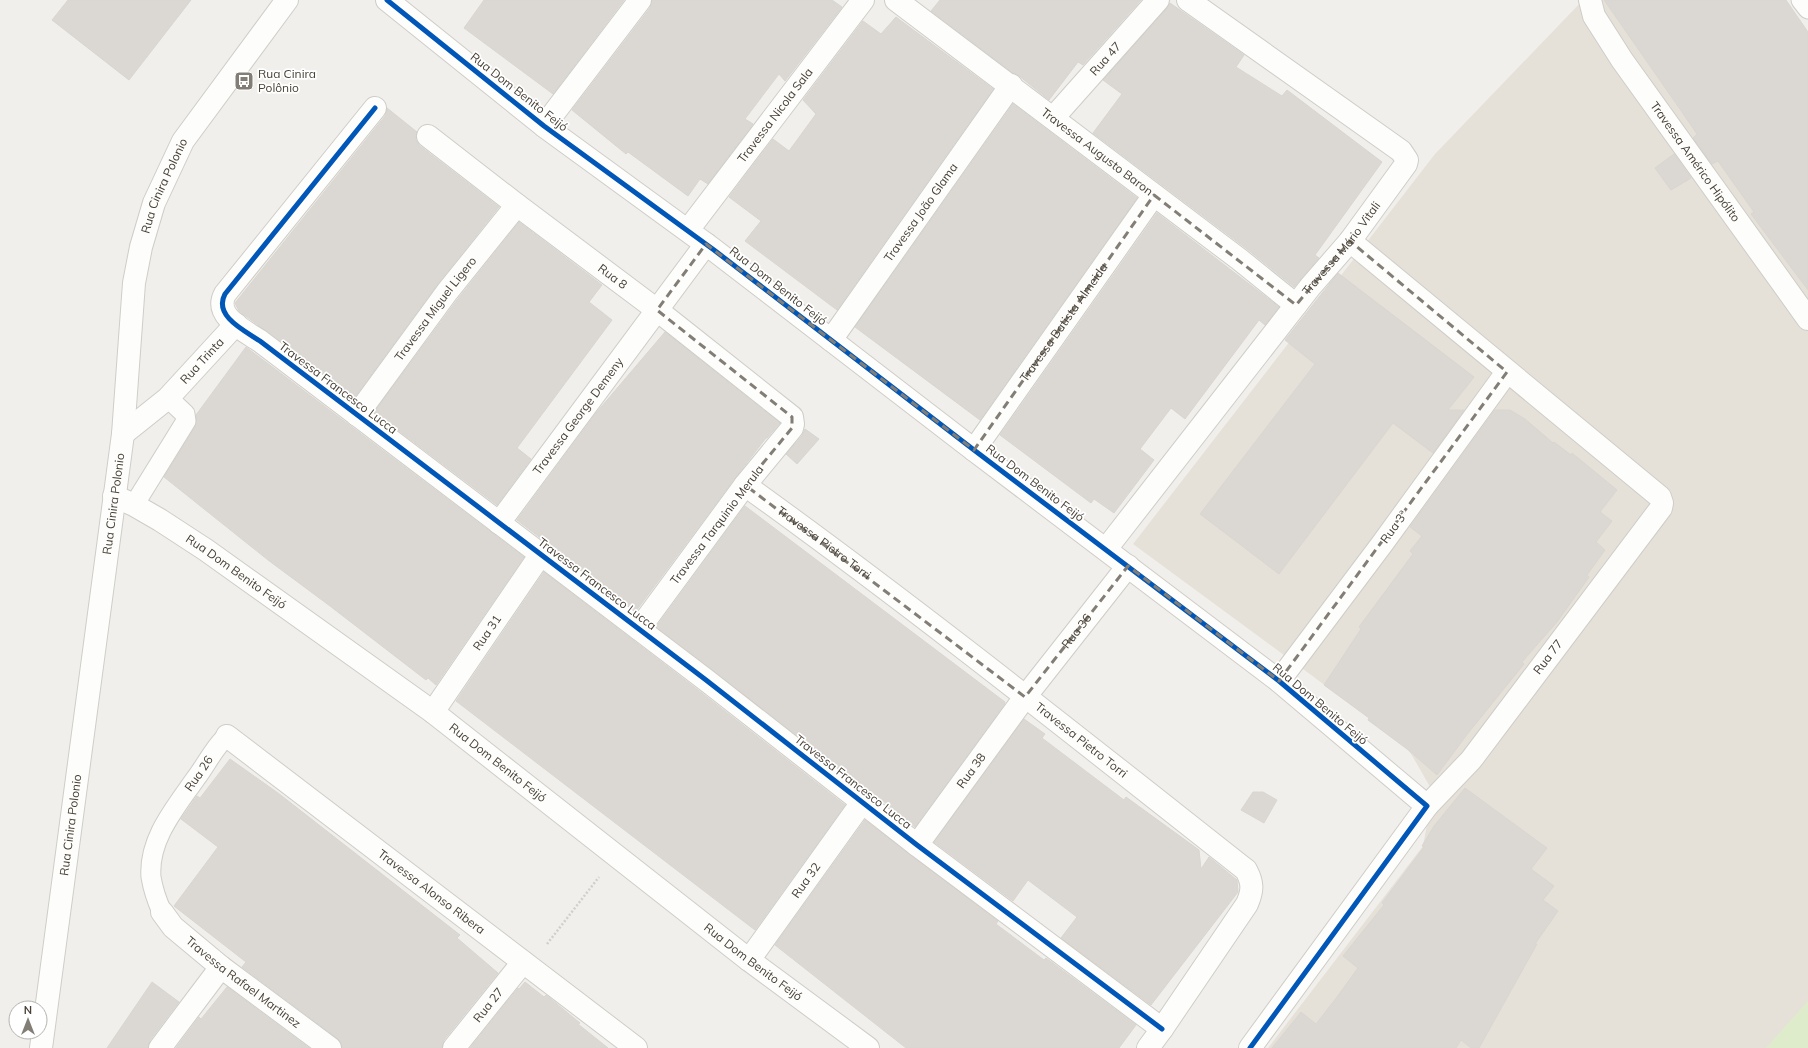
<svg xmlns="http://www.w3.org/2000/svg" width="1808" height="1048" viewBox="0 0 1808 1048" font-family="Mulish,sans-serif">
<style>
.residential{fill:#e5e1d8}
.green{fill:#dfeccb}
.building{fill:#dbd8d3;stroke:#d9d6d1}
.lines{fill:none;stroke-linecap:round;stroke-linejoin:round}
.service-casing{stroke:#cfcdc8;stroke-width:21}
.minor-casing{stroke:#cfcdc8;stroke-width:24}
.path{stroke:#d2cfcb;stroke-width:2.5;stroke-dasharray:2 2;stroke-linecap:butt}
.service{stroke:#fdfdfc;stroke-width:19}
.minor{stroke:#fdfdfc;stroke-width:22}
.cycleway-casing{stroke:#fff;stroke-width:8}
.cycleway{stroke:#0057b8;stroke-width:5}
.marked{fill:none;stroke:#837e75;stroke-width:3;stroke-dasharray:8 5;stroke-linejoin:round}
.labels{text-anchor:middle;stroke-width:3.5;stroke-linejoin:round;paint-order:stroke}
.street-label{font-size:12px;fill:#484136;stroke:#fff}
.poi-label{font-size:12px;fill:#484136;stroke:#fff;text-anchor:start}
</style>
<rect width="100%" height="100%" fill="#f1efeb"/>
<!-- residential -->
<path class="residential" d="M1583,0H1625L1808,266V1048H1268L1423,846L1433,792L1406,745L1133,544L1435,154Z"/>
<!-- green -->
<path class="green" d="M1808,1001V1048H1766Z"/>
<!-- building -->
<g class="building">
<path d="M68,0H191L129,80L52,20Z"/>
<path d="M484,0H624L553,94L464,28Z"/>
<path d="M652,0H832L842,7L785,81L779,74L745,119L753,124L708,184L700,179L688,196L628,152L626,154L572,110L650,8Z"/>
<path d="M940,0H1141L1083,65L1078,62L1049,100L1018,75L1013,73L931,11Z"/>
<path d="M1604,0H1786L1808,32V290L1751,214L1754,212L1718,161L1712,164L1693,138L1697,134L1682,112Z"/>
<path d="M1170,3L1244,55L1236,67L1282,96L1287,90L1382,162L1315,255L1319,258L1294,287L1247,249L1093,133L1122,94L1103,80L1167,8Z"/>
<path d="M896,17L993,89L837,310L745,241L761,221L729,197L773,139L789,151L816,114L803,100L863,21L881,34Z"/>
<path d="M1013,104L1137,198L980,420L855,327Z"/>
<path d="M387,108L417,132L416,140L420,146L499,207L437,285L355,397L239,311L235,303L385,116Z"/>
<path d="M1674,154L1691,178L1671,190L1655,168Z"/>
<path d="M1157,213L1279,307L1265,325L1259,320L1185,419L1171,408L1140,449L1154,460L1114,513L1094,499L1091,503L1000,435Z"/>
<path d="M519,222L602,285L589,302L612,320L517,448L531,459L497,505L374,412L457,300Z"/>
<path d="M1338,273L1474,377L1448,410H1464L1433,453L1393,423L1279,574L1200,514L1315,364L1285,340Z"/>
<path d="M665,332L780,423L767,438H766L735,478L636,611L517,520L596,413Z"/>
<path d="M246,347L524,557L436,685L428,678L426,680L330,606L268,560L164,477L195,427L196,415Z"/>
<path d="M1495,410H1510L1525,419L1553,443L1554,442L1571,455L1572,453L1617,490L1600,512L1612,521L1596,542L1605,550L1587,575L1589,577L1557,622L1522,662L1524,664L1469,732L1437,775L1407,749L1368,720L1369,718L1324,685L1361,629L1359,627L1413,554L1410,551L1422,536L1410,527Z"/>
<path d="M805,429L819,439L797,464L786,454L802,436Z"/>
<path d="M745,506L1005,702L1004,705L915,827L871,791L866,789L656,627Z"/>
<path d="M544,572L698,690L845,805L755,930L456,701Z"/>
<path d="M1024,719L1045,734L1042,738L1124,800L1126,797L1199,850L1201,869L1209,857L1237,880L1238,892L1151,1005L1061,938L1077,917L1028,880L1013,901L934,842Z"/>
<path d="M230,759L278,793L460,935L457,938L498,973L444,1040L442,1048H342L341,1043L337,1038L242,967L246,962L174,906L218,847L181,819L197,796L200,798Z"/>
<path d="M1465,788L1547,848L1531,869L1554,886L1543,900L1558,911L1535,944H1537L1479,1048H1471L1461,1040L1456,1048H1272L1301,1012L1316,1024L1337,997L1358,968L1343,956L1384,905L1382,903L1424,847L1422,846L1434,826Z"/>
<path d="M1253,792H1263L1277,800L1264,823L1241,810Z"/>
<path d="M865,820L998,921L996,924L1044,960L1046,958L1136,1025L1119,1048H906L775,945Z"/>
<path d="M152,982L179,1002L150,1040L148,1048H107Z"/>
<path d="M525,982L544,997L546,995L551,999L580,1023L578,1024L608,1048H470L518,988L519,989Z"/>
<path d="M227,987L309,1048H176L199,1017L201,1019Z"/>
</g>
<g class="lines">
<!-- service casing -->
<g class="service-casing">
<g id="service">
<path d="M1801,0L1808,9"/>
<path d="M134,505L186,421L185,414L168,398"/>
<path id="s1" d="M162,912C157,901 153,889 151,877C148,839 176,807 196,778C206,765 215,746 227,736"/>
</g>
</g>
<!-- minor casing -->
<g class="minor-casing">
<g id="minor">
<path d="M387,0L544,126L714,250L974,450L1279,681L1427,806L1250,1048"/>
<path id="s2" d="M896,0L1239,259L1296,305"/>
<path id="s3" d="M1590,0L1594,16L1622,60L1808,319"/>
<path d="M375,108L225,294C213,316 245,331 260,341L706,680L917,845L1162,1029"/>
<path id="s4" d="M1053,118L1158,0"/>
<path d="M544,126L640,0"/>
<path id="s5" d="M428,136L517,205L657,310L792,417L793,424L792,428L745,485L639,629"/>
<path id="s6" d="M688,230L863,0"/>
<path d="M1350,241L1660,497L1662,503L1661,508L1471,760L1427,806"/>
<path id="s7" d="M831,340L1011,85"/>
<path id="s8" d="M357,415L447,292L517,205"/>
<path id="s9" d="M123,434L168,398L236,324"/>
<path id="s10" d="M974,450L1154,195"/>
<path id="s11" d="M745,485C916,608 1081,740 1246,870C1253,883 1253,890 1247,904L1162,1029L1148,1048"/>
<path id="s12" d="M114,496L134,505L160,520L206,550L433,712L749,960L868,1048"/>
<path id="s13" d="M499,523L706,244"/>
<path id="s14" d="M1106,549L1310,287L1350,241L1406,164L1407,160L1401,151L1188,0"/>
<path d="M1279,681L1382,544L1507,372"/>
<path id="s15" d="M433,712L541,554"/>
<path id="s16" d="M227,736L636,1048"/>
<path id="s17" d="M917,845L1025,697L1128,566"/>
<path id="s18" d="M162,912L173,927L221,967L330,1048"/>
<path id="s19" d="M749,960L863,801"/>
<path id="s20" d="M41,1048L123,434L134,283L141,247L154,203L183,141L287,0"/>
<path d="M160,1048L221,967"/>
<path id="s21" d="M454,1048L523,962"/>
</g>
</g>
<!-- path -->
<path class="path" d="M547,944L599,877"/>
<!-- service -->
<use href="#service" class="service"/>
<!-- minor -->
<use href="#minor" class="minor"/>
<!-- cycleway casing -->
<g class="cycleway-casing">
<g id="cycleway">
<path d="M387,0L544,126L714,250L974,450L1279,681L1427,806L1250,1048"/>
<path d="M375,108L225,294C213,316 245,331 260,341L706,680L917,845L1162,1029"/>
</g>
</g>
<!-- cycleway -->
<use href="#cycleway" class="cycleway"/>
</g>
<!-- marked area -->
<path class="marked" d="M1154,195L1296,305L1350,241L1507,372L1279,681L1128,566L1025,697L745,485L792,428V417L657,310L706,244L974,450Z"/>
<!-- icons -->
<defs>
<g id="bus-square" transform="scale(1)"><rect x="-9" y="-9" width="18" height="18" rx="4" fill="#837e75" stroke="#fff"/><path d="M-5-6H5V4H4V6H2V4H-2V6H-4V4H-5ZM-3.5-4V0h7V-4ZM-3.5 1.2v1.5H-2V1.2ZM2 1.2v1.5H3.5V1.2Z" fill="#fff"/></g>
</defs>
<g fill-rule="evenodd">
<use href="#bus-square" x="244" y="81"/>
</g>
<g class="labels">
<!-- street labels -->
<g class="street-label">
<text dy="4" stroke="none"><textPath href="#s4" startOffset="79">Rua 47</textPath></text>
<text transform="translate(519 92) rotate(38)" y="4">Rua Dom Benito Feijó</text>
<text dy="4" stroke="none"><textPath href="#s6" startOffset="144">Travessa Nicola Sala</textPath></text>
<text dy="4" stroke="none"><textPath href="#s2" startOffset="252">Travessa Augusto Baron</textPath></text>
<text dy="4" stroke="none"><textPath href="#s3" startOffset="194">Travessa Américo Hipólito</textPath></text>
<text dy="4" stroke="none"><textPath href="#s20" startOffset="873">Rua Cinira Polonio</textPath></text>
<text dy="4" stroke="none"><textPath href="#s7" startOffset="156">Travessa João Glama</textPath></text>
<text dy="4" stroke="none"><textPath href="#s14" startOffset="382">Travessa Mário Vitali</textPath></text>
<text dy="4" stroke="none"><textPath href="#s5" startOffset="232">Rua 8</textPath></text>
<text transform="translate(778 286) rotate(38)" y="4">Rua Dom Benito Feijó</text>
<text dy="4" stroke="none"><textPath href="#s8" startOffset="132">Travessa Miguel Ligero</textPath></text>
<text dy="4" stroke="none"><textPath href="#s10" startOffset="156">Travessa Batista Almeida</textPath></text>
<text dy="4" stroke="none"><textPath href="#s9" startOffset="108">Rua Trinta</textPath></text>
<text transform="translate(338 388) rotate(37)" y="4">Travessa Francesco Lucca</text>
<text dy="4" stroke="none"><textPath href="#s13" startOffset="133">Travessa George Demeny</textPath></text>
<text transform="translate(1035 483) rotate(37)" y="4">Rua Dom Benito Feijó</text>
<text dy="4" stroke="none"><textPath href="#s20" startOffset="549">Rua Cinira Polonio</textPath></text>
<text transform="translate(717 525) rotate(-53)" y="4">Travessa Tarquinio Merula</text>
<text transform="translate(1394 527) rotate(-54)" y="4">Rua 3ª</text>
<text dy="4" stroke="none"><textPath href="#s11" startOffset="98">Travessa Pietro Torri</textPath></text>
<text dy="4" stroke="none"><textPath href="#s12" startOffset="144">Rua Dom Benito Feijó</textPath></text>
<text transform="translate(597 584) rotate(37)" y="4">Travessa Francesco Lucca</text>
<text dy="4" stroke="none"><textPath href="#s17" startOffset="267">Rua 36</textPath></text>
<text dy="4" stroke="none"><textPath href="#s15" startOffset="96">Rua 31</textPath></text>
<text transform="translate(1548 657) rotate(-53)" y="4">Rua 77</text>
<text transform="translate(1320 704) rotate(40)" y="4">Rua Dom Benito Feijó</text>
<text dy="4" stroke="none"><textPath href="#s11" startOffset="422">Travessa Pietro Torri</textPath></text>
<text dy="4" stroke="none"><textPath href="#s12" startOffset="468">Rua Dom Benito Feijó</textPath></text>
<text dy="4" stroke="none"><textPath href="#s17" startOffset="92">Rua 38</textPath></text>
<text dy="4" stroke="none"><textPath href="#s1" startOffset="153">Rua 26</textPath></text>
<text transform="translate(853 782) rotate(38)" y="4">Travessa Francesco Lucca</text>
<text dy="4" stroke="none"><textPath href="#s20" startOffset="225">Rua Cinira Polonio</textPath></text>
<text dy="4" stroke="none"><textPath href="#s19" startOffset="98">Rua 32</textPath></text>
<text dy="4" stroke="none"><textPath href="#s16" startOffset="257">Travessa Alonso Ribera</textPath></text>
<text dy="4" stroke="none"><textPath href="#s12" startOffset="792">Rua Dom Benito Feijó</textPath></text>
<text dy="4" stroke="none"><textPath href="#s18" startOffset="108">Travessa Rafael Martinez</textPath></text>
<text dy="4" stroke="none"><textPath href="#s21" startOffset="55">Rua 27</textPath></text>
</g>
<!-- poi labels -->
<g class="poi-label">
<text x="258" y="78">Rua Cinira<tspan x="258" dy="14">Polônio</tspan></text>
</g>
</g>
<!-- north arrow -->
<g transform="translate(28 1020)"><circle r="19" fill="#ffffff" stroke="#b6b3af"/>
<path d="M0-3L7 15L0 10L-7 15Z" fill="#837e75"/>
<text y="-6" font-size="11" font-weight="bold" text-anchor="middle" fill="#484136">N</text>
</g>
</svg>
